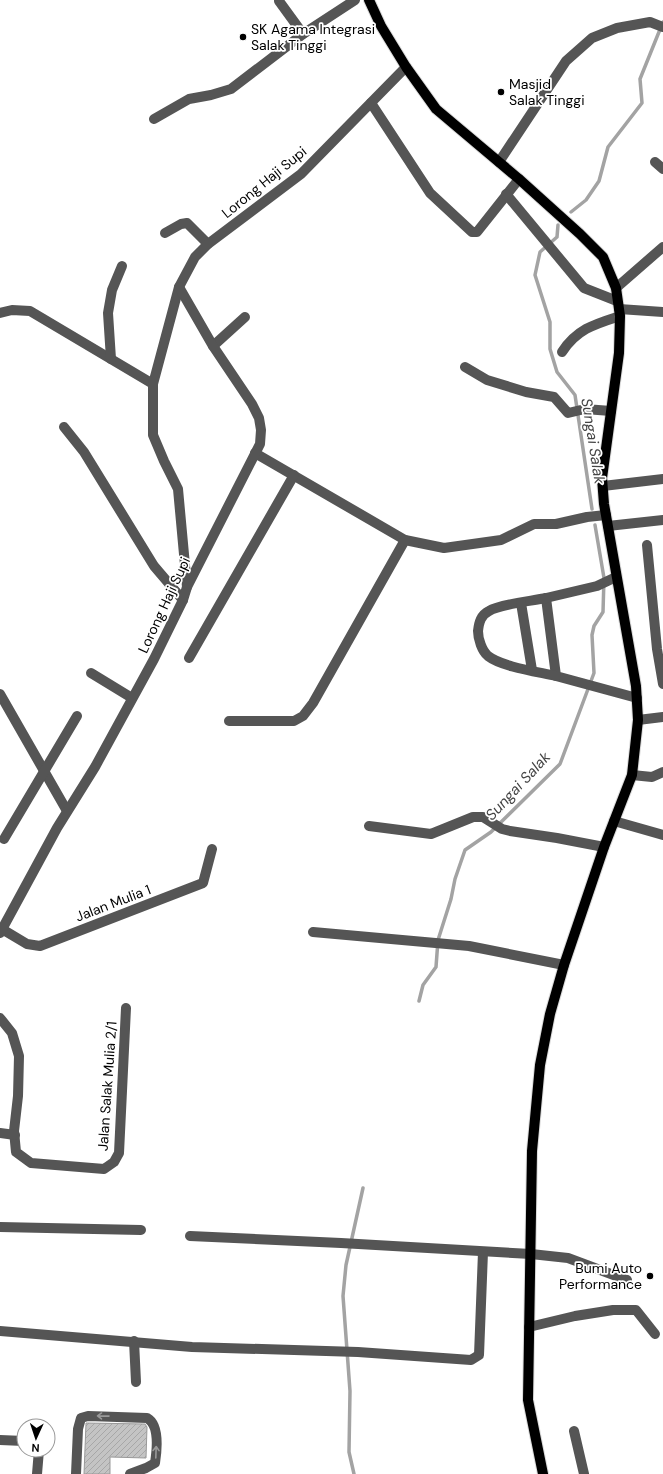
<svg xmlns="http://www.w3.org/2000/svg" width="663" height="1474" viewBox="0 0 663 1474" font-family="'DM Sans',sans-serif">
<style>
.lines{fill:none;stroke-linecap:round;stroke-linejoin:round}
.stream{stroke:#a3a3a3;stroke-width:3.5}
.building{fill:url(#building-hatch);stroke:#999}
.major-casing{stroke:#dbdbdb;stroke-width:12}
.minor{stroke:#555;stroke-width:10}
.major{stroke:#000;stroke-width:10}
.oneway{stroke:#999}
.poi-dot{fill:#000;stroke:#fff;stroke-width:1.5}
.labels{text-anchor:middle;stroke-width:3.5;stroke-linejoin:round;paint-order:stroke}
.poi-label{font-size:14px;fill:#000;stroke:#fff;text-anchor:start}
.street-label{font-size:14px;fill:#000;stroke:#fff}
.water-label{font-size:15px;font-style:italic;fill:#444;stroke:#fff}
</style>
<defs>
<pattern id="building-hatch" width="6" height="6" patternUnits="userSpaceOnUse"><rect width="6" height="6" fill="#c4c4c4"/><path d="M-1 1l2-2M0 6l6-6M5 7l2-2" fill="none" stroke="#a7a7a7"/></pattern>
</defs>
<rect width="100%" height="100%" fill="#fff"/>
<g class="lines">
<!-- stream -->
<g class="stream">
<path d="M571,212L586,200L599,181L608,147L642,103L640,79L663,22"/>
<path d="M558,225L557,237L540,252L535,275L550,322V349L557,372L575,395L592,509"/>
<path d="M419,1001L423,985L436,967L438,940L451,899L455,879L465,850L491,832L560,764L594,673L592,635L594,626L603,612L604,578L595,525"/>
<path d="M354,1474L349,1452L350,1391L343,1296L346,1265L363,1188"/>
</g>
</g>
<!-- building -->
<path class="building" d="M86,1423L145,1424L147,1427L146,1458L110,1457V1474H84Z"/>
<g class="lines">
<!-- major casing -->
<g class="major-casing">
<path id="major" d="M369,0L381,26L406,67L436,109L519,179L580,234L603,257L616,288L620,316L619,353L602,478L604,504L636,686L638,720L632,775L604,847L564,965L550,1014L540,1065L532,1151L528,1400L543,1474"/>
</g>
<!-- minor -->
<g class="minor">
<path d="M279,1L303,34"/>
<path d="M371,103L430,193L472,232H477L519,179"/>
<path d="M154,119L189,99L211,95L231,89L303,34L355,0"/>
<path d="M499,162L566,61L592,38L617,28L650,22L663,27"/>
<path d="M655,162L663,169"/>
<path d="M506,194L584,288L617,301"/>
<path d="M165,233L181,224L187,223L208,244"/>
<path d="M616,288L663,247"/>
<path d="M619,309L663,312"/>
<path d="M0,313L12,310L30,311L153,384"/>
<path d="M213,346L245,317"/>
<path d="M562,352C577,329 595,324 620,316"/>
<path d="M111,359L108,313L112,290L122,266"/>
<path d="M465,367L487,380L526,392L554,397L568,413L585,409L611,411"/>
<path d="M64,427L84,452L154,566L183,600"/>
<path d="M255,453L405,540L444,548L501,540L534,524H556L587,517L606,515"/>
<path d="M603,486L663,479"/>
<path d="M608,526L663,520"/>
<path d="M647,545L657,649L663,684"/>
<path d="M616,577L597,586L546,598L556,676L637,698"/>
<path d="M187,587L178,489L164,461L153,435V384L179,287L195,257L208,244L301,174L406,67"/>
<path d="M546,598C532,601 500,604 489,611C481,615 479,622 478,631C478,639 482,651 488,656C502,667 539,672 556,676"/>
<path d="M521,603L532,670"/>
<path d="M189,658L294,475"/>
<path d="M91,673L132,698"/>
<path d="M0,694L67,811"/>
<path d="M638,720L663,717"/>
<path d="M229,721H294L303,716L313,703L405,540"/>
<path d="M632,775L652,777L663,772"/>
<path d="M614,821L663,835"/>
<path d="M369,826L431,834L473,817H483L502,829L510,831L557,838L604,847"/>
<path d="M4,839L77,716"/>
<path d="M2,929L27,944L40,946L203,883L212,849"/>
<path d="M313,932L469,946L564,965"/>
<path d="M0,933L57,828L95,767L154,659L183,600L187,587L260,444L261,430L259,418L252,404L213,346L179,287"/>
<path d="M0,1018L12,1033L19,1056L18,1096L14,1131L16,1152L31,1163L104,1169L114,1162L119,1153L126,1008"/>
<path d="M0,1133L15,1135"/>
<path d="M0,1227L141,1230"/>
<path d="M190,1236L341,1243L531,1254L568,1258L627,1280"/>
<path d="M529,1327L575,1316L613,1310H636L655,1334"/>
<path d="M0,1331L192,1347L358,1352L471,1360L479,1355L483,1252"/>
<path d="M134,1341L136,1382"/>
<path d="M574,1431L584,1474"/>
<path d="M0,1440L24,1441"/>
<path d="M37,1474L39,1450"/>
<path d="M76,1474L78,1429L81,1418L88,1416L147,1418C160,1425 157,1450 155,1463L146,1468L130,1474"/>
</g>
<!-- major -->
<use href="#major" class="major"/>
</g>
<!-- one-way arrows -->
<defs><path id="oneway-shaft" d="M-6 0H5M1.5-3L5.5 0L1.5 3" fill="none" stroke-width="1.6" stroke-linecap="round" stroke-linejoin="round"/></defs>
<g class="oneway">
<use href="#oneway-shaft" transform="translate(103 1416) rotate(-179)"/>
<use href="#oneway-shaft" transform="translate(156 1452) rotate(-88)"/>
</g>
<!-- markers -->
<g class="poi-dot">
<circle cx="243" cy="37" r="4"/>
<circle cx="501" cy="92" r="4"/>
<circle cx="650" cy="1276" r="4"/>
</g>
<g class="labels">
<!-- poi labels -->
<g class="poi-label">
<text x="251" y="34">SK Agama Integrasi<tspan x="251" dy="16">Salak Tinggi</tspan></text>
<text x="509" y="89">Masjid<tspan x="509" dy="16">Salak Tinggi</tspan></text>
<text x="642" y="1273" text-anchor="end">Bumi Auto<tspan x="642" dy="16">Performance</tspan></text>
</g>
<!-- street labels -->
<g class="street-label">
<text transform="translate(264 182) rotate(-39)" y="5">Lorong Haji Supi</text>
<text transform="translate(164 605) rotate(-65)" y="5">Lorong Haji Supi</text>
<text transform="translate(113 903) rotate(-21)" y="5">Jalan Mulia 1</text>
<text transform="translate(107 1086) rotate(-86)" y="5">Jalan Salak Mulia 2/1</text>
</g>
<!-- water labels -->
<g class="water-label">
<text transform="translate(593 441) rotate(81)" y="5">Sungai Salak</text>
<text transform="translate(518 786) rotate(-47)" y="5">Sungai Salak</text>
</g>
</g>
<!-- north arrow -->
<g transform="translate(36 1438) rotate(183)"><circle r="19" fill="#ffffff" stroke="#999999"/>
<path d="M0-3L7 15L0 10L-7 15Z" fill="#000000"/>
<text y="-6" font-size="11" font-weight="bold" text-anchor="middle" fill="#000000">N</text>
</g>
</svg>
